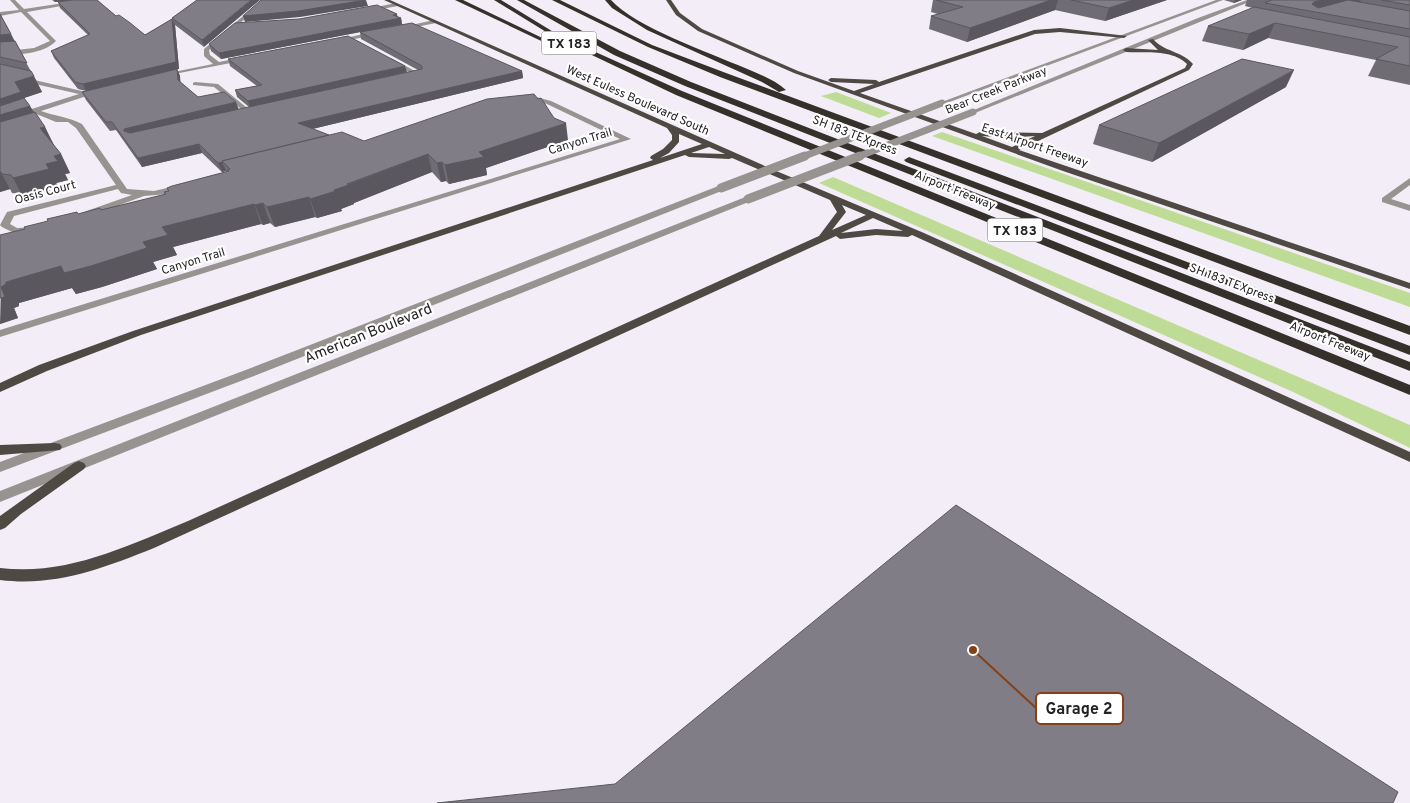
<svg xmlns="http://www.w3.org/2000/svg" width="1410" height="803" viewBox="0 0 1410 803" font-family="Overpass,sans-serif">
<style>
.green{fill:#bedc96}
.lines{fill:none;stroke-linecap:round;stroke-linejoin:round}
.minor{fill:#979390;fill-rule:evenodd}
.major{fill:#4f4944;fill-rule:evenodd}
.highway{fill:#36302b;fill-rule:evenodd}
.minor-bridge-far1{stroke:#979390;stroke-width:7}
.minor-bridge{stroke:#979390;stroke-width:9}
.wall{fill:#6f6c73}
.shaded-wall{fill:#5a585e}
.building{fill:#817d86;stroke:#5a585e}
.labels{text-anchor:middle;stroke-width:4.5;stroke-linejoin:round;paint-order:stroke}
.far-street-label{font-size:12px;fill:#242225;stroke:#fff}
.shield{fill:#fff;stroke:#666466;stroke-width:1}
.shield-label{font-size:14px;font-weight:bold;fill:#242225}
.street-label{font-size:15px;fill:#242225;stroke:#fff}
.leader{fill:none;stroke:#854018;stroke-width:2}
.callout-dot{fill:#854018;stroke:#fff;stroke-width:2}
.callout{fill:#fff;stroke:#854018;stroke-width:2}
.callout-label{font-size:16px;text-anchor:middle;font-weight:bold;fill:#242225}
</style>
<rect width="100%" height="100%" fill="#f2edf6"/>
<!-- green -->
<g class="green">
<path d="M836,92L891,113L879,118L821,96Z"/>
<path d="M942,132L1410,293V307L932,136Z"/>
<path d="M833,177L1410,425V448L1291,391L819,183Z"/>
</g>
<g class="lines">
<!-- minor -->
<g class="minor">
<path d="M10,0H15L24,9L84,0H96L27,12L56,41C42,55 18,54 0,56V52L34,48L50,41L21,12L0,16V12L19,10Z"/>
<path d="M262,0H267L209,50L210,55L219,62L244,57L246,60L159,77V75L213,64L204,56V49Z"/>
<path d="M1216,0H1223L944,104L939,103Z"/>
<path d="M1247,0H1254L975,113L969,112L1198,18Z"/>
<path d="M396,3L398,6L365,12L362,10Z"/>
<path d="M434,20L436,23L401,30L398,28Z"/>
<path d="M377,31L379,34L335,43L332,41Z"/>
<path d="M391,58L426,77L427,78L422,79L389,61Z"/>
<path d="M0,72L86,92L102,89V91L41,111C55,116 69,117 82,124L127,189L154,191L184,184L188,187L168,194L144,196L87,217H81V213L132,195L121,193L118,189L14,216L10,224L17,228L37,227V231L16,234L2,227L0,225L7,212L116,185L76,128L68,122H56L34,113L0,123V119L79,94L0,76Z"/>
<path d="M195,82L218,84L252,112L246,113L214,87L193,85V83Z"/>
<path d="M536,97L551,101L631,139L0,337V330L620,139L547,104L536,101L526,103L523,101Z"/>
<path d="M1410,178V185L1391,199L1410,205V211L1382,202V198Z"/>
<path d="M721,185L725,188L724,190L259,374L0,472V462L251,368Z"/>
<path d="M748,196L752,199L751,201L0,502V491Z"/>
</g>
<!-- major -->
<g class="major">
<path d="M384,0H390L774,170L924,233L1410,452V462L912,235L908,237L876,235L840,239L836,236L154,548C104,568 55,587 0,580V568C67,576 127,546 188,521L819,236L837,212L830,200L732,158L729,159L689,157L685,155L141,335L47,371L0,392V383L39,365L133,331L653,160L650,158L651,156L663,149L672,140V135L667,128ZM679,134L702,144L660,158L669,153L679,142ZM709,147L725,154L691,153ZM842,205L866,215L832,230L846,212ZM873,218L903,231L876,229L841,233Z"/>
<path d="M666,0H671L680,13L702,29L798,71L854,91L874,84L831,82L828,80L831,78L876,80L879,82L1034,30L1060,28L1127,36L1124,38L1060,32L1035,34L860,93L976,134L980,132L1042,133L1185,68L1187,64C1172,49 1146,53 1126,52L1123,50L1126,48L1158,50L1148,40L1153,39C1164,52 1182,51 1193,64L1189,70L1019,150L1410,283V289L1063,171L794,73L698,31L676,15ZM982,136L1007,138L1035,136L1012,147Z"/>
<path d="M55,443L60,444L62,447L60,450L0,455V445Z"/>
<path d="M79,461L84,463L86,466L84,469L21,514L5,528L0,530V516L74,463Z"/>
</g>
<!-- highway -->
<g class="highway">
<path d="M455,0H463L559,46L554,47Z"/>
<path d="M494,0H501L560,36L682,91L1410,385V395L676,95L556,38Z"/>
<path d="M517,0H524L620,51L691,82L1410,362V371L685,86L614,55Z"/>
<path d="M552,0H560L652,45L726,73L1410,326V335L720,77L648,47Z"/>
<path d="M605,0H611C635,27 710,53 745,68C759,74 775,80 786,90L779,92L762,82L647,30L612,8Z"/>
<path d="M909,157L1410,346V355L906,162L904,160Z"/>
</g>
<!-- minor-bridge-far1 -->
<g class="minor-bridge-far1">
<path d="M802,157L942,103"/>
<path d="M857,157L973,112"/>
</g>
<!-- minor-bridge -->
<g class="minor-bridge">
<path d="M721,188L805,156"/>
<path d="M748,199L860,156"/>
</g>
</g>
<!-- wall -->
<g class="wall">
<path d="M52,0H97L116,16L145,35L172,19V18L197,0L204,47L175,25L179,69H177L180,76V82L198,97L239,110L249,107L237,97L235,90L257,86L230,66L228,59L407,72L358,83L418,70L361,39L360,32L221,59L211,51L209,44L398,17L401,18L402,24L522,71L523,78L312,129L329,135L364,141L568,140L486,168L487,175L449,184L446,181L441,182L432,172L354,203V204L341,209L342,211L317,218L315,217L275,227L270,223L263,225L261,224L173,247L177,255L153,262L157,269L102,287L76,294L72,288L19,303V306L14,308L18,318L0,324L25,229L78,214L101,210L165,195L164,192L168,191L167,188L226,172V171L222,172L202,153L142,167L116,130L110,131L86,100L82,92L86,91L78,89L54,58L51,51L88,35L60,8L58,2L63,1L55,2Z"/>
<path d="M933,0H1167L1105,21L1055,10L967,42L929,29L931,16L938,14L931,12Z"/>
<path d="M1224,0H1242L1234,3Z"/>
<path d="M1247,0H1410V85L1368,76L1376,60L1268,38L1243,50L1202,41L1208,26L1253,8L1245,6Z"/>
<path d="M0,14L42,92L24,98L45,127L53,145L61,154L70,173L65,174L68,180L56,183L59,188L23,197L21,194L12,193L10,189L0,192Z"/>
<path d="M1286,87L1152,162L1093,144L1099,125Z"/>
</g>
<!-- shaded-wall -->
<g class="shaded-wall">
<path d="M54,0H75L55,2Z"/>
<path d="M251,0H260L204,47L202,40Z"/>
<path d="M366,0L368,6L300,17L245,22L243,16Z"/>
<path d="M1051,0H1058L1055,10L967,42L970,28Z"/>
<path d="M1133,0H1167L1105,21L1109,8Z"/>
<path d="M1235,0H1242L1234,3Z"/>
<path d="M1323,0H1361L1359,3L1309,11L1314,2Z"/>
<path d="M397,14L398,19L401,18L402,24L221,59L219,53Z"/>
<path d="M172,19L175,25L179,69H177L180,76L181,88L86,91L83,84Z"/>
<path d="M1275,23L1268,38L1243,50L1249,34Z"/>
<path d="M11,34L18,48L0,50V35Z"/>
<path d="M405,66L407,72L250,108L248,101Z"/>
<path d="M1294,70L1286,87L1152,162L1159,143Z"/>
<path d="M522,71L523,78L300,132L298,123Z"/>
<path d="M34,76L42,92L24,98L29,106H30L39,122L0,135V99L15,82Z"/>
<path d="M236,102L239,110L127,137L124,129Z"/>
<path d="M566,123L568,140L486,168L487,175L449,184L445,165L479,152Z"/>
<path d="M45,127L54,145L49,146L40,128Z"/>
<path d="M199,144L202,153L142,167L138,158Z"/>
<path d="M61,154L70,173L65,174L68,180L56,183L59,188L23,197L13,178L46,164L54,156Z"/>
<path d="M428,154L432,172L354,203V204L341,209L342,211L317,218L310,199Z"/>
<path d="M222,162L226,171L222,172L218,163Z"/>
<path d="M442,162L446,181L441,182L437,163Z"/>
<path d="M0,171L10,189L0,192Z"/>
<path d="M309,197L315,217L275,227L267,207Z"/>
<path d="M263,203L270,223L263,225L255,205Z"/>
<path d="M254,204L261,224L173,247L177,255L153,262L157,269L102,287L76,294L72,288L19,303V306L14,308L18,318L0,324L1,287L6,282L143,242L162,227Z"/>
</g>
<!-- building -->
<g class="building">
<path d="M72,0H97L116,16L119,15L129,22L145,35L172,19L176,62L83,84L75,82L51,51L90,34L58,2Z"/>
<path d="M197,0H251L202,40L172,18Z"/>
<path d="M261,0H366L298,11L243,16Z"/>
<path d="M936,0H1051L970,28L931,16L963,7Z"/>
<path d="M1071,0H1133L1109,8Z"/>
<path d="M1272,0H1323L1314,2L1312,4L1318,8L1348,0L1410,11V29L1265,3Z"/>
<path d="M1381,0H1410V5Z"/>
<path d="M377,5L397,14L393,15L401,18L219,53L209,44L235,23L299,19Z"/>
<path d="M1254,7L1410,37V66L1376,59L1398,47L1275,23L1249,34L1208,26Z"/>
<path d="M0,14L11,34L0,35Z"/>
<path d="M412,23L522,71L298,123L329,135L222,161L223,162L218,163L199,144L138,158L112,122H106L82,92L177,69L178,80L198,97L224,92L236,102L124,129V131L130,133L422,69V66L360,32Z"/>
<path d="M348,36L405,66L248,101L235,90L262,85L228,59Z"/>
<path d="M15,41L27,63L0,57V42Z"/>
<path d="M1242,59L1294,70L1159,143L1099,125Z"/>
<path d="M0,64L31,71L34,76L15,82L21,92L0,99Z"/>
<path d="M534,94L538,99L541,98L554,118L566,123L479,152L484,157L445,165L442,162L437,163L428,154L347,184L349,185L334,190L336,191L310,199L309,197L267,207L263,203L255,205L254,204L162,227L168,235L143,242L147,248L91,266L64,273L61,266L6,282V284L1,287L5,297L0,298V235L25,229L24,227L48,221L47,219L77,212L78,214L100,208L101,210L166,194L164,192L169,191L167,188L172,186L229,171L228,170L230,169L222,161L342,132L364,141L487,99Z"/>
<path d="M24,98L30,106L0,115V106Z"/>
<path d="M35,112L45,127L40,128L61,154L54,156L58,161L46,164L49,169L13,178L11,175L2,174L0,171V122Z"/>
<path d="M956,505L1398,792L1393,803H437L615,784Z"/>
</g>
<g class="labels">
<!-- far-street labels -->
<g class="far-street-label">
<text transform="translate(996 90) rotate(-22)" y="4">Bear Creek Parkway</text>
<text transform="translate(638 100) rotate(24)" y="4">West Euless Boulevard South</text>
<text transform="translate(855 135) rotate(21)" y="4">SH 183 TEXpress</text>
<text transform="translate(580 141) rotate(-17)" y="4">Canyon Trail</text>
<text transform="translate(1035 145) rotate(19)" y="4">East Airport Freeway</text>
<text transform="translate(955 190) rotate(22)" y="4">Airport Freeway</text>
<text transform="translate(45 192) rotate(-15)" y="4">Oasis Court</text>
<text transform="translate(193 261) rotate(-17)" y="4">Canyon Trail</text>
<text transform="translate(1232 283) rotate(21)" y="4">SH 183 TEXpress</text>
<text transform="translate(1330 341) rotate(22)" y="4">Airport Freeway</text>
</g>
<!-- shield labels -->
<g class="shield">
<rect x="541.5" y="31.5" width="55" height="23" rx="4"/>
<rect x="987.5" y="218.5" width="55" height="23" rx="4"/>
</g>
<g class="shield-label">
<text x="569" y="48">TX 183</text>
<text x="1015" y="235">TX 183</text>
</g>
<!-- street labels -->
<g class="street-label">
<text transform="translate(368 333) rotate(-22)" y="5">American Boulevard</text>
</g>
</g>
<!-- callouts -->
<path class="leader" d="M973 650L1036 708"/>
<circle class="callout-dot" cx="973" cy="650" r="5"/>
<rect class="callout" x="1036" y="693" width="87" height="31" rx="5"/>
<g class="callout-label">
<text x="1079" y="714">Garage 2</text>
</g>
</svg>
